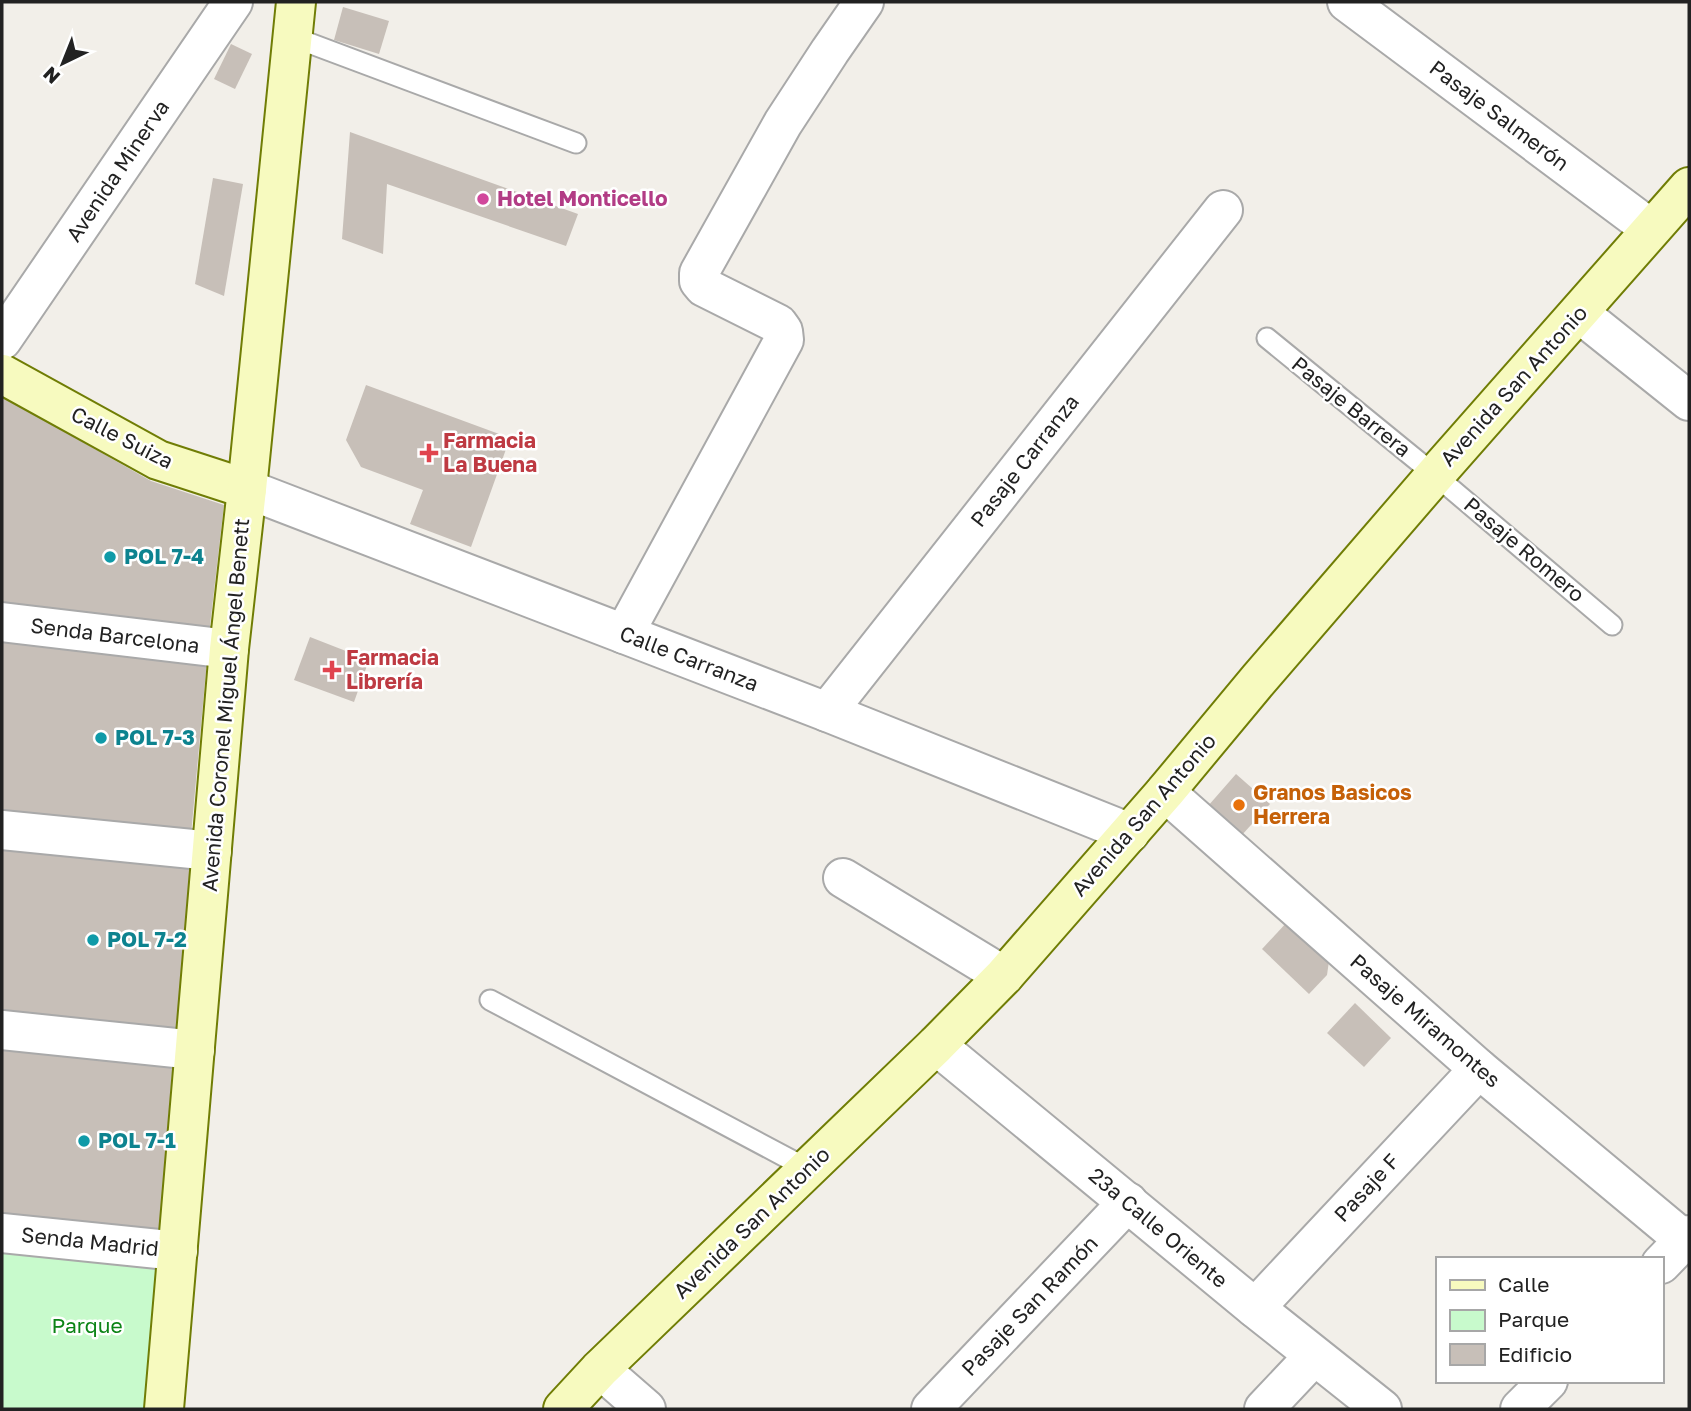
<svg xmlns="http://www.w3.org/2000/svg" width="1691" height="1411" viewBox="0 0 1691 1411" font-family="'Golos Text',sans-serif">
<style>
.park{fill:#c8facc}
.building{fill:#c7bfb8}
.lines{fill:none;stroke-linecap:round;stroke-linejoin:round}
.lane-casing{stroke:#a9a9a9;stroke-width:23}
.street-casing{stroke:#a9a9a9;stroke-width:42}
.secondary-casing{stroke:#707d05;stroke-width:42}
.lane{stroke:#fff;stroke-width:19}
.street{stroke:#fff;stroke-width:38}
.secondary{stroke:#f7fabf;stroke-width:38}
.hotel-dot{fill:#d1479c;stroke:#fff;stroke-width:2.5}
.health-dot{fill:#e0444e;stroke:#fff;stroke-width:2.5}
.culture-dot{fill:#0f9aa8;stroke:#fff;stroke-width:2.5}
.food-dot{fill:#e8710a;stroke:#fff;stroke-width:2.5}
.labels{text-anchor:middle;stroke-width:5;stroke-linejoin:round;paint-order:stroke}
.street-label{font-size:21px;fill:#222;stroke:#fff}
.hotel-label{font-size:21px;font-weight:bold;fill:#b23c85;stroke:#fff;text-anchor:start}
.health-label{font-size:21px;font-weight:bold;fill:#be3a42;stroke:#fff;text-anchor:start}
.culture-label{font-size:21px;font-weight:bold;fill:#0d838f;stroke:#fff;text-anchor:start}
.food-label{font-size:21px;font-weight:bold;fill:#c56008;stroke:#fff;text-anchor:start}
.park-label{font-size:21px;fill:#0c8416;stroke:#fff}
</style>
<rect width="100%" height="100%" fill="#f2efe9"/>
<!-- park -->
<path class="park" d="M2,1233L178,1251L164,1409H2Z"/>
<!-- building -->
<g class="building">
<path d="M343,7L389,21L379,54L334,40Z"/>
<path d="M231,44L252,54L235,89L214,79Z"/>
<path d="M350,132L578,214L566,246L387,184L383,254L342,239Z"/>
<path d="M213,178L243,184L224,296L195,284Z"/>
<path d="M366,385L510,438L471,547L410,524L423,490L361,467L346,440Z"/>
<path d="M2,396L151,481L224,505L209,634L2,610Z"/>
<path d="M2,636L207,660L191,835L2,816Z"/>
<path d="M310,637L369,660L354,702L294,680Z"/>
<path d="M1236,774L1270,804L1241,836L1208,806Z"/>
<path d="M2,845L191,864L177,1034L2,1016Z"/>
<path d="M1288,921L1329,961L1327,975L1309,994L1262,949Z"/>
<path d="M1355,1003L1391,1038L1364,1067L1327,1033Z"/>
<path d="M2,1043L173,1061L159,1236L2,1220Z"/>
</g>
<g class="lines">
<!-- lane casing -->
<g class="lane-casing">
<g id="lane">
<path d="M293,37L576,143"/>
<path d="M1267,338L1435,475L1612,625"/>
<path d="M490,1000L808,1169"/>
</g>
</g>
<!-- street casing -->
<g class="street-casing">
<g id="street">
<path d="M1347,2L1651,229"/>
<path d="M1579,313L1689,401"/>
<path d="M2,340L233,2"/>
<path d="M247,489L827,712L1130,833"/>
<path d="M2,622L229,649"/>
<path d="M624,634L784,340L783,331L778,324L704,287L699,281V273L783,123L830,51L864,2"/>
<path d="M827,712L1223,210"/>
<path d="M1165,792L1479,1069L1689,1244"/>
<path d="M2,830L212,851"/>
<path d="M843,878L1004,976"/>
<path d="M2,1030L195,1050"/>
<path d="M936,1045L1255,1308L1382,1409"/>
<path d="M2,1233L178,1251"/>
<path d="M1661,1264L1689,1235"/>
<path d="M1255,1308L1479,1069"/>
<path d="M600,1369L646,1409"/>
<path d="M931,1409L1128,1202"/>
<path d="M1264,1409L1314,1356"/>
<path d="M1520,1409L1548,1381"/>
</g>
</g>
<!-- secondary casing -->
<g class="secondary-casing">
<g id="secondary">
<path d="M2,374L158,460L247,489"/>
<path d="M164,1409L229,649L247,489L296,2"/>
<path d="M563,1409L600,1369L936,1045L1004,976L1165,792L1259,679L1435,475L1689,187"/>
</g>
</g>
<!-- lane -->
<use href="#lane" class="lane"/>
<!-- street -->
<use href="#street" class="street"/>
<!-- secondary -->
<use href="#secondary" class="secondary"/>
</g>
<!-- markers -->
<circle class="hotel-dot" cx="483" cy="199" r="7"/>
<g class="health-dot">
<path d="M425.5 442.5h7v7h7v7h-7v7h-7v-7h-7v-7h7z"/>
<path d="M328.5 659.5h7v7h7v7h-7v7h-7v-7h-7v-7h7z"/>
</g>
<g class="culture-dot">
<circle cx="110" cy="557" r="7"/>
<circle cx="101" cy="738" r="7"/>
<circle cx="93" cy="940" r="7"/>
<circle cx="84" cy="1141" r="7"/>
</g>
<circle class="food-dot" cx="1239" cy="805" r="7"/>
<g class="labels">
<!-- street labels -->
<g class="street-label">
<text transform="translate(1499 116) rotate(37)" y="7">Pasaje Salmerón</text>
<text transform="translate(118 171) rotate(-56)" y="7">Avenida Minerva</text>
<text transform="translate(1514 386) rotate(-48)" y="7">Avenida San Antonio</text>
<text transform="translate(1351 407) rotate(39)" y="7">Pasaje Barrera</text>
<text transform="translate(122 438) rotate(27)" y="7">Calle Suiza</text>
<text transform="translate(1025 461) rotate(-52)" y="7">Pasaje Carranza</text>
<text transform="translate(1524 550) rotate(40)" y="7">Pasaje Romero</text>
<text transform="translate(115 636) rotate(7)" y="7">Senda Barcelona</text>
<text transform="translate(689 659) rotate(21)" y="7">Calle Carranza</text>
<text transform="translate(226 705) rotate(-85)" y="7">Avenida Coronel Miguel Ángel Benett</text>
<text transform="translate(1144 815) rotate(-49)" y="7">Avenida San Antonio</text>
<text transform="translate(1425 1021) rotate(41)" y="7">Pasaje Miramontes</text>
<text transform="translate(1367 1188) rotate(-47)" y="7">Pasaje F</text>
<text transform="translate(752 1223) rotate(-44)" y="7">Avenida San Antonio</text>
<text transform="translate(1158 1228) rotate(40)" y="7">23a Calle Oriente</text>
<text transform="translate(90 1242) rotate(6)" y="7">Senda Madrid</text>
<text transform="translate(1030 1306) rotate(-46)" y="7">Pasaje San Ramón</text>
</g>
<!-- hotel labels -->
<g class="hotel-label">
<text x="497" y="206">Hotel Monticello</text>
</g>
<!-- health labels -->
<g class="health-label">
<text x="443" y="448">Farmacia<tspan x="443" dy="24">La Buena</tspan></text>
<text x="346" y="665">Farmacia<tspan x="346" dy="24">Librería</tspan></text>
</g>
<!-- culture labels -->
<g class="culture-label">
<text x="124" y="564">POL 7-4</text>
<text x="115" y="745">POL 7-3</text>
<text x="107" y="947">POL 7-2</text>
<text x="98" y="1148">POL 7-1</text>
</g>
<!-- food labels -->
<g class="food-label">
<text x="1253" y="800">Granos Basicos<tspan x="1253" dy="24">Herrera</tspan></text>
</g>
<!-- park labels -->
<g class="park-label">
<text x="87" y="1333">Parque</text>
</g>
</g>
<!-- border -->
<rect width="1691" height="1411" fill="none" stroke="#222222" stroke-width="7"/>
<!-- legend -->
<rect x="1436" y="1257" width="228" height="126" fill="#ffffff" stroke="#a7a7a7" stroke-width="2"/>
<rect x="1450" y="1280" width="35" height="10" fill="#f7fabf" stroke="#a7a7a7" stroke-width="2"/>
<text x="1498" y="1292" font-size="21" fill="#222222">Calle</text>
<rect x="1450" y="1310" width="35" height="21" fill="#c8facc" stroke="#a7a7a7" stroke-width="2"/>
<text x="1498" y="1327" font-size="21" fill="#222222">Parque</text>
<rect x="1450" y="1344" width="35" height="21" fill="#c7bfb8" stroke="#a7a7a7" stroke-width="2"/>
<text x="1498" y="1362" font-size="21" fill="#222222">Edificio</text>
<!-- north arrow -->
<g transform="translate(63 63) rotate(223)" stroke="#ffffff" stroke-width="5" paint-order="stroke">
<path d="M0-5L12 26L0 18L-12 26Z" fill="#222222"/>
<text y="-10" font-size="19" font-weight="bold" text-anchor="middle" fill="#222222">N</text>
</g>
</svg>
